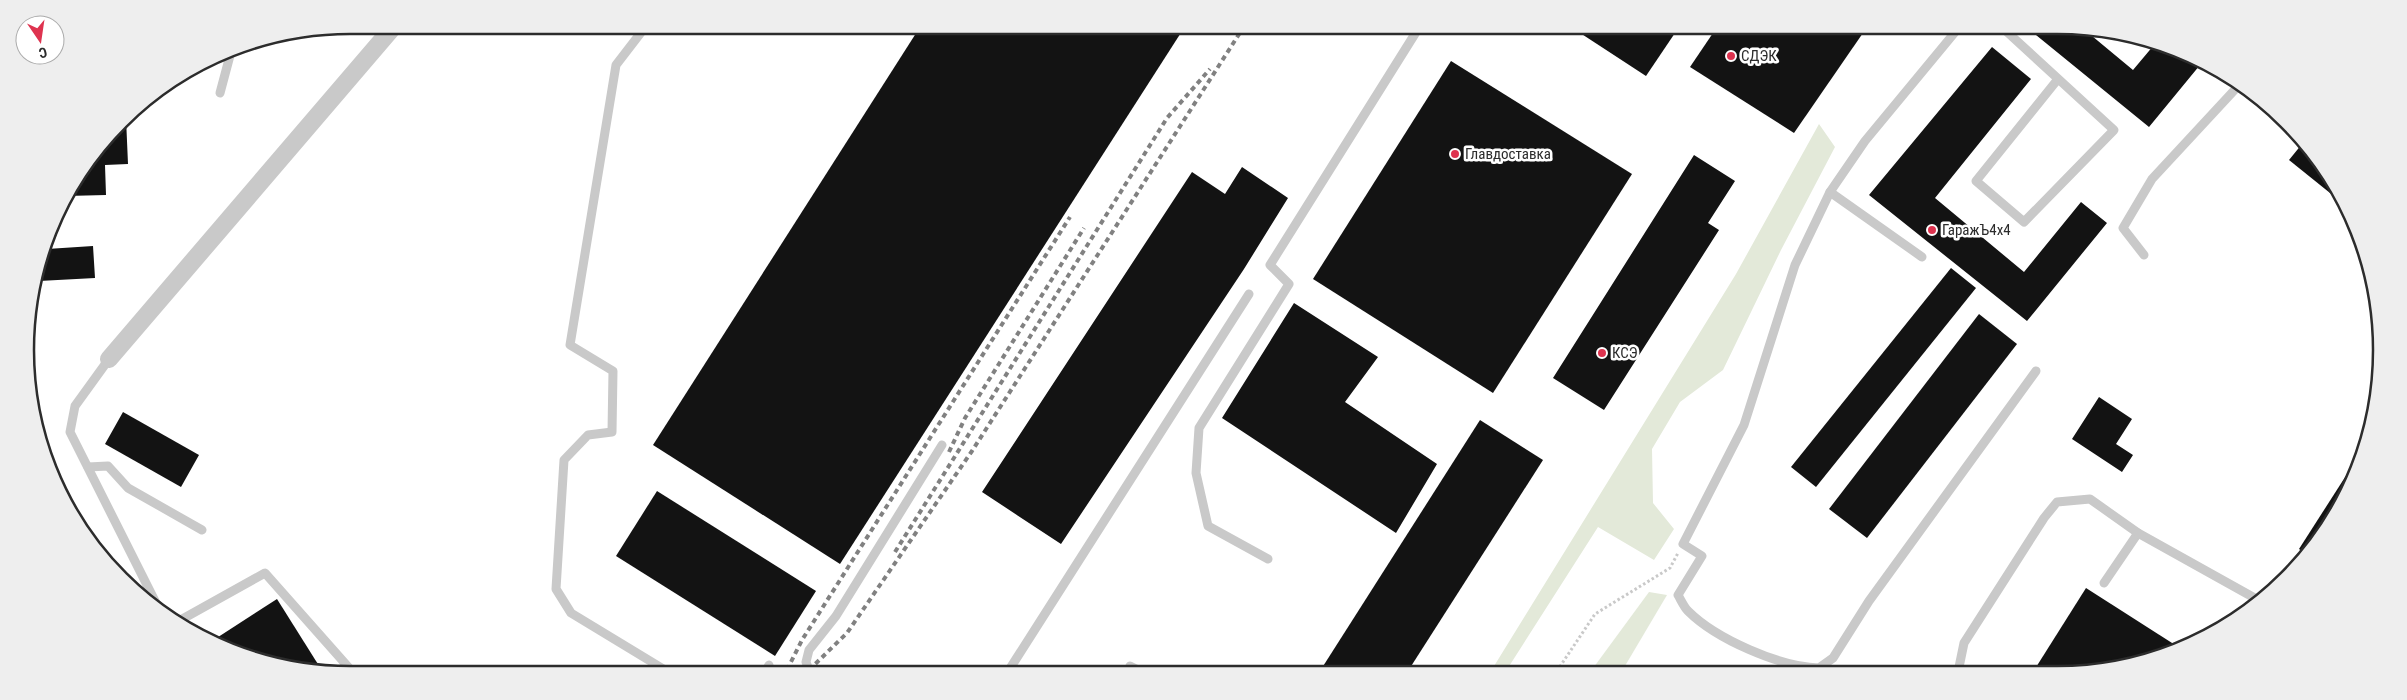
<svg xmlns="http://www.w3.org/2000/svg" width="2407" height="700" viewBox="0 0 2407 700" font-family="'Roboto Condensed',sans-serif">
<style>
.green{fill:#e3e9d9}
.building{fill:#131313}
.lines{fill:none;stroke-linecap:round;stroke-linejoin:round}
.path{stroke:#c9c9c9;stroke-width:3;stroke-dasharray:2.5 2.5;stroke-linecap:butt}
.lane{stroke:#c9c9c9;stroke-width:9}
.street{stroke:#c9c9c9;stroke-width:18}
.rail{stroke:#818181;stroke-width:4;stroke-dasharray:5 4;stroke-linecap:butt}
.poi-dot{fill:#de334f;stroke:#fff;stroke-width:2}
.labels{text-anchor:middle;stroke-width:5;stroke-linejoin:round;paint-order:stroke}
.poi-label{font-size:15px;fill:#2c2c2c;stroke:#fff;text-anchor:start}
.rim{fill:none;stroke:#2c2c2c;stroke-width:2.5}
</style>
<rect width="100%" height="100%" fill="#fff"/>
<!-- green -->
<g class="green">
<path d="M1819,124L1835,147L1781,250L1723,370L1680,402L1652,449L1653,503L1674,529L1654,560L1598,527L1506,671H1491L1736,274Z"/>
<path d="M1649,592L1667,595L1622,671H1591Z"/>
</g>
<!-- building -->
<g class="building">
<path d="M920,27L1184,28L840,564L653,445Z"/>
<path d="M1574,29L1677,30L1646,76Z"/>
<path d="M1715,30H1865L1794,133L1690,67Z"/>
<path d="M2031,31H2086L2133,70L2154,45L2200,65L2149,127Z"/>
<path d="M1992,47L2031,79L1935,198L2024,272L2081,202L2107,223L2027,321L1869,195Z"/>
<path d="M1451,61L1632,174L1493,393L1313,279Z"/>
<path d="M126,118L128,164L105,165L106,195L66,196Z"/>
<path d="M2302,144L2327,169L2338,194L2335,197L2289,160Z"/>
<path d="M1694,155L1735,181L1708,223L1719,230L1604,410L1553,378Z"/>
<path d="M1242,167L1288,198L1244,269L1061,544L982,492L1192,172L1225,194Z"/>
<path d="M93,246L95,278L39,281L47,249Z"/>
<path d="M1951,268L1976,288L1816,487L1791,467Z"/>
<path d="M1294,303L1378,357L1345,402L1437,464L1396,533L1222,418Z"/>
<path d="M1979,314L2017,344L1867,538L1829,509Z"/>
<path d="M2099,397L2132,419L2116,444L2133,455L2122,472L2072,439Z"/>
<path d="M123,412L199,455L181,487L105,444Z"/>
<path d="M1480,420L1543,460L1408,671H1320Z"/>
<path d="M2349,471L2353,474L2339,512L2305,553L2299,549Z"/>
<path d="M657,491L816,591L775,656L616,556Z"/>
<path d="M2086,588L2183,650L2099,672H2033Z"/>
<path d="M277,599L321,669H287L212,641Z"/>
</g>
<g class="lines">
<!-- path -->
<path class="path" d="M1557,671L1595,614L1670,568L1678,553"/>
<!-- lane -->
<g class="lane">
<path d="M646,26L616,65L570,345L613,371L612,432L588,435L564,460L556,589L571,613L665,670"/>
<path d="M1956,31L1865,141L1830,192L1795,265L1744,425L1683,544L1702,556L1678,595C1681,600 1684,607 1688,611C1716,639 1780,667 1819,668L1833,658L1869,601L2036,371"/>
<path d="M2006,31L2114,130L2024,222L1976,181L2058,79"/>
<path d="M220,93L232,48"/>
<path d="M1830,192L1922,257"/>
<path d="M2144,255L2123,228L2152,179L2241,83"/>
<path d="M109,359L75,406L70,432L157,605"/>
<path d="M2361,449L2362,450"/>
<path d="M88,467L108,466L128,488L202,530"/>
<path d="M1268,559L1208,526L1196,473L1199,428L1289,284L1270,265L1418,29"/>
<path d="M2104,583L2138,533"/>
<path d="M177,622L265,573L350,669"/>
<path d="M766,670L769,665"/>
<path d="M809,670L806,662L809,650L836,616L942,445"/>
<path d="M1009,670L1249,294"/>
<path d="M1128,670L1130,666L1138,670"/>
<path d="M1958,672L1964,643L2044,518L2057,502L2090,499L2138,533L2260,601"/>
</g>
<!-- street -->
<path class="street" d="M109,359L395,25"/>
<!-- rail -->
<g class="rail">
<path d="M949,452L965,418L1084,228"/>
<path d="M895,552L1167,118L1210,69"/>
<path d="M787,670L802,640L1070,217"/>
<path d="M809,670L847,633L972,451L1243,28"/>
</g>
</g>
<!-- markers -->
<g class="poi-dot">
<circle cx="1731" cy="56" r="5"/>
<circle cx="1455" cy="154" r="5"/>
<circle cx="1932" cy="230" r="5"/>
<circle cx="1602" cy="353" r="5"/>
</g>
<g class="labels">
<!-- poi labels -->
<g class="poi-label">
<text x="1741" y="61">СДЭК</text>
<text x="1465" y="159">Главдоставка</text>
<text x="1942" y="235">ГаражЪ4х4</text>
<text x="1612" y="358">КСЭ</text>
</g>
</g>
<!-- crop -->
<path d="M0 0H2407V700H0ZM350 34H2057A316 316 0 0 1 2373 350V350A316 316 0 0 1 2057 666H350A316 316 0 0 1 34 350V350A316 316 0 0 1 350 34Z" fill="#eee" fill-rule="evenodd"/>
<path class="rim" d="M350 34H2057A316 316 0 0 1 2373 350V350A316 316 0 0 1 2057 666H350A316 316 0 0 1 34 350V350A316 316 0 0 1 350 34Z"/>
<!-- north arrow -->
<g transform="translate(40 40) rotate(167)"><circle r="24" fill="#ffffff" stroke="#ababab"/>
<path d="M0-4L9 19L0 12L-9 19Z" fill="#de334f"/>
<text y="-8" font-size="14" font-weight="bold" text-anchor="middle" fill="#2c2c2c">С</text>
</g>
</svg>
